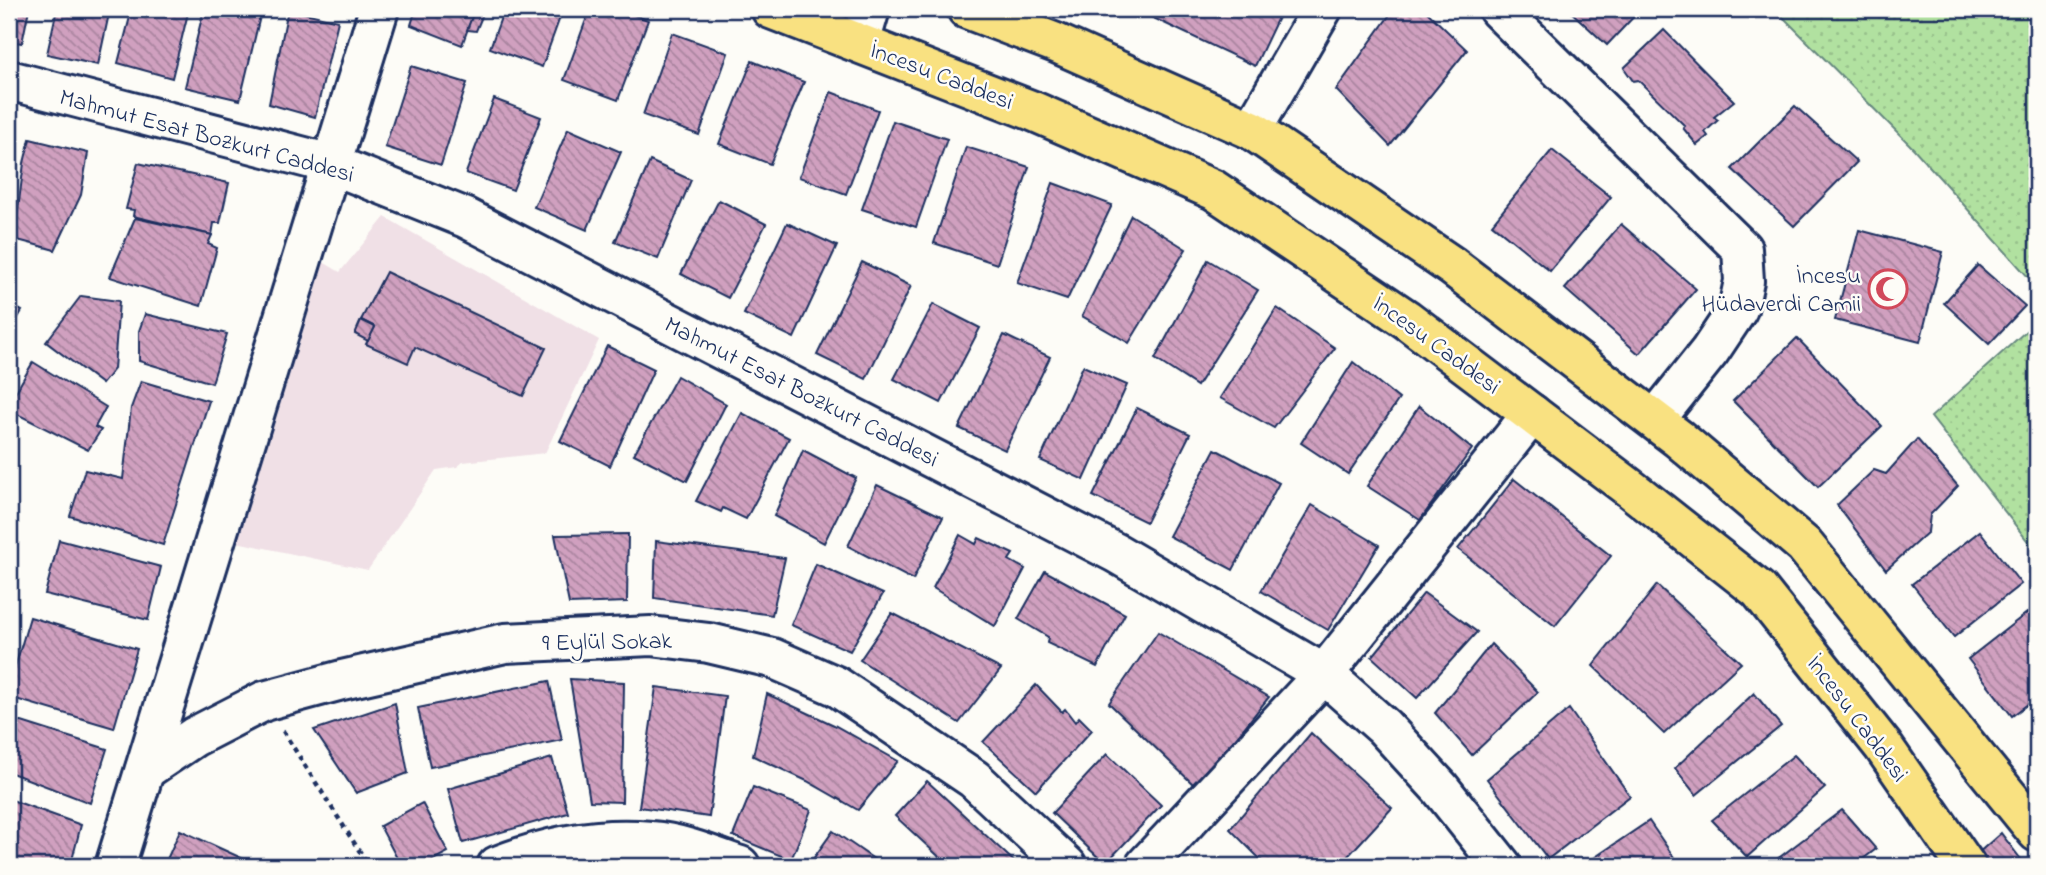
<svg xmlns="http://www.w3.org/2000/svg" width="2046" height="875" viewBox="0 0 2046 875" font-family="'Indie Flower',sans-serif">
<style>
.built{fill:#f0e0e6}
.grass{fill:url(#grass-dots);stroke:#66887f;stroke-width:2}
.building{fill:url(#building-back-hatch);stroke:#1b2f5e;stroke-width:2}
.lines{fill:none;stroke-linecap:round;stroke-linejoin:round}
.minor-casing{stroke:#1b2f5e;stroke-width:44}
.major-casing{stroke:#1b2f5e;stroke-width:44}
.path{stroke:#1b2f5e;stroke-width:4.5;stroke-dasharray:5 5;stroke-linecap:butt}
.minor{stroke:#fdfcf7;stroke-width:38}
.major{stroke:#f9e181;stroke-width:38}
.labels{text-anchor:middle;stroke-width:5;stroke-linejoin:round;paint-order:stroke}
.street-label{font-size:24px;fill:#1b2f5e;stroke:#fdfcf7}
.poi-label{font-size:24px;fill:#1b2f5e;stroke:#fdfcf7;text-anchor:end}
</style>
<defs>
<pattern id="grass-dots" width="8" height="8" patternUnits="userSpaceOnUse" patternTransform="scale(1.75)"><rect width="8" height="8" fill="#b1e1a0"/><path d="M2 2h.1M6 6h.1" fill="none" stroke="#98c18c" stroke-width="1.8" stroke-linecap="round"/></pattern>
<pattern id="building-back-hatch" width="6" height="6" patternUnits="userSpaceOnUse" patternTransform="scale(1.75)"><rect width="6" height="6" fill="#d0a0bf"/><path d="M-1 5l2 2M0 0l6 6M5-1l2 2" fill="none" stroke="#a8839e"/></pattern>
</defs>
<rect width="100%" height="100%" fill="#fdfcf7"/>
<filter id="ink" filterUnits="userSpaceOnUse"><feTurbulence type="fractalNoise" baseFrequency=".0143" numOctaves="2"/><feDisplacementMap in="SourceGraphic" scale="14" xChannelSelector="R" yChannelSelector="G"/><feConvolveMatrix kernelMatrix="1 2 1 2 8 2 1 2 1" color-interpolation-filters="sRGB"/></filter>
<g filter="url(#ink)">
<!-- built -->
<path class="built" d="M385,217L599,340L545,453L463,462L457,467L436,470L368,570L227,540L308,286L323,262L340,272Z"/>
<!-- grass -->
<g class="grass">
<path d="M1775,9H2037V287L1914,149Z"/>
<path d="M2037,321V553L1931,417Z"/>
</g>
<!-- building -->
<g class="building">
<path d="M9,9H29L22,43L9,41Z"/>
<path d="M57,9H110L98,65L47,54Z"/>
<path d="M132,9H189L172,78L118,63Z"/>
<path d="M204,9H245L261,12L240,100L185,87Z"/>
<path d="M288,9L338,21L315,117L269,104Z"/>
<path d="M416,9H475L462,45L411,25Z"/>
<path d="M475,9H485L476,31L467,30Z"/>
<path d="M504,9H563L542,67L490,48Z"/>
<path d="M590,9H617L648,20L618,100L564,80Z"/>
<path d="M1150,9H1282L1255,66L1147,15Z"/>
<path d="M1394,9H1424L1467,50L1390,146L1336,90Z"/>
<path d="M1568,9H1641L1607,45Z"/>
<path d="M1664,30L1734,101L1714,117L1718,120L1705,132L1708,136L1697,145L1683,128L1685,126L1638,80L1633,81L1624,68Z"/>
<path d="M672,33L728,53L699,135L643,115Z"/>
<path d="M752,61L804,82L770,164L719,144Z"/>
<path d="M411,66L467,83L441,165L385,147Z"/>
<path d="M831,92L878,110L846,194L799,177Z"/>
<path d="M494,99L541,117L513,190L466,173Z"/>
<path d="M1795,106L1857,162L1794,226L1732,169Z"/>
<path d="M893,121L947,139L916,227L862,209Z"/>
<path d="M568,129L621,152L587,230L534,207Z"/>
<path d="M30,139L88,153L81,195L55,250L14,239L24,163Z"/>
<path d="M966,147L1029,167L997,264L934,243Z"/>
<path d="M1552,150L1611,197L1550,271L1492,224Z"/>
<path d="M650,161L691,180L658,259L615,242Z"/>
<path d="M138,163L229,183L220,223H214L212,235L133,216L134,210L126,209Z"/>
<path d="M1053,183L1112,205L1067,300L1017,283Z"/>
<path d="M719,200L766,224L728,298L681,274Z"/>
<path d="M1131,215L1186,249L1129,343L1082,316Z"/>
<path d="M135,218L212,235L208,244L217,248L201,306L110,277Z"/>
<path d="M787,223L837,246L794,338L744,314Z"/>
<path d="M1621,224L1696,289L1639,354L1565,289Z"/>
<path d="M1859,230L1943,252L1920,342L1835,320Z"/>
<path d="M1208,260L1258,290L1197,386L1155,359Z"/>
<path d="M862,262L911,286L866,379L817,355Z"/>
<path d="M1978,265L2025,306L1989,344L1944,303Z"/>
<path d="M386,272L546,348L523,396L415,347L408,363L366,344L375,327L361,320Z"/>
<path d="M81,296L119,301L114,369L102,384L46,342Z"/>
<path d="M9,304L22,311L9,333Z"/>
<path d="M933,304L980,328L941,403L894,379Z"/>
<path d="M1277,308L1335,348L1274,428L1220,398Z"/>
<path d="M145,314L227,334L212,383L139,361V331Z"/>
<path d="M361,320L375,327L368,341L355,334Z"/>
<path d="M1004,335L1050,357L1005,450L959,428Z"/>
<path d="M1797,338L1882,426L1818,487L1733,401Z"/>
<path d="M607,346L654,369L610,466L560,441Z"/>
<path d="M33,362L106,407L95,427L101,430L88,450L9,410V404Z"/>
<path d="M1353,362L1399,399L1348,474L1301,443Z"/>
<path d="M1083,366L1127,385L1084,480L1040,460Z"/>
<path d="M677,376L726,404L687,481L634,454Z"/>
<path d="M141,381L209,401L163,545L70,516L85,470L123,479L131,408Z"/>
<path d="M1419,406L1472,449L1420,520L1367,486Z"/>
<path d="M1137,408L1190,434L1146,522L1093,496Z"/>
<path d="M742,413L789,438L746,519L723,508L721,512L696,501Z"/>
<path d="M1917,439L1958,486L1930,515L1928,532L1886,570L1837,505L1874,470L1886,474Z"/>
<path d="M1215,449L1279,483L1233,570L1169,536Z"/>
<path d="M803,450L856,478L824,543L774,516Z"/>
<path d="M1514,479L1611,556L1555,626L1458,549Z"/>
<path d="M877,485L943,517L913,580L848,546Z"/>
<path d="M1312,505L1379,545L1328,630L1261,591Z"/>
<path d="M1980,531L2021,584L1954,637L1912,584Z"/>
<path d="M628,534L627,602L569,604L555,535Z"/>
<path d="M960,535L976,544L979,538L1013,554L1009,560L1025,569L995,626L933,588Z"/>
<path d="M59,540L161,567L148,620L45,594Z"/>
<path d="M656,541L785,558L772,615L654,598Z"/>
<path d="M816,564L883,594L850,651L791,625Z"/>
<path d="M1045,571L1125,614L1097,667L1047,643L1048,637L1018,619Z"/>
<path d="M1657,585L1741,663L1664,734L1593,666Z"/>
<path d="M1424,593L1477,632L1417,698L1372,657Z"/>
<path d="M2037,605V697L2012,716L1968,659Z"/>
<path d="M892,613L1001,669L959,723L860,660Z"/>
<path d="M30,617L137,649L114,728L9,697V687Z"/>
<path d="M1158,632L1269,697L1196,787L1109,703Z"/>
<path d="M1491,644L1538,692L1472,755L1435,713Z"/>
<path d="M570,679L624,682L622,802L590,801Z"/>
<path d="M549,681L562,740L430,767L418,708Z"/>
<path d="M1036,685L1062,712L1065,709L1075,722L1079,717L1092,730L1036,791L983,742Z"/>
<path d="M656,687L725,696L709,817L639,807Z"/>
<path d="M1754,693L1781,726L1696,795L1675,768Z"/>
<path d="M767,694L834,725L898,761L858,810L807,781L753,756Z"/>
<path d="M395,703L408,773L356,793L314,730Z"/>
<path d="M1569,709L1630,796L1548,859L1487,779Z"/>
<path d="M9,718L107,749L90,803L9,772Z"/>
<path d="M2037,725V745L2029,731Z"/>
<path d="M1311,733L1392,808L1339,866H1267L1230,829Z"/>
<path d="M1107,754L1161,805L1105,864L1052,813Z"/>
<path d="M1794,755L1825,788L1747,857L1712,820Z"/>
<path d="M552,758L568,813L463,843L448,789Z"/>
<path d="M927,781L1019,866H949L895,816Z"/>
<path d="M753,787L811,810L791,860L733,836Z"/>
<path d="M9,799L81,825L71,864L64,862L62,866H27L9,861Z"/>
<path d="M422,803L448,852L422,866H401L380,826Z"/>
<path d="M1842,810L1876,849L1854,866H1768Z"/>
<path d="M1649,821L1680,866H1582Z"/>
<path d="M180,830L248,861L245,866H164Z"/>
<path d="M833,831L884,866H808Z"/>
<path d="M2001,833L2026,866H1986L1977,854Z"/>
<path d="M9,861L27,866H9Z"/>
</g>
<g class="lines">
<!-- minor casing -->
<g class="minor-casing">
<g id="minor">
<path d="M1498,9L1742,249L1744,281L1738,309L1710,351L1655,420"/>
<path d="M860,43L870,9"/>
<path d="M9,80L331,164L466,218L1116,553L1324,674L1384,727L1440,788L1502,866"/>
<path d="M1252,130L1322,9"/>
<path d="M145,770L194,737L264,701L342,680L505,643L651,636L709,643L772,658L836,686L974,779L1067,866"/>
<path d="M115,866L379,9"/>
<path d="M497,866C547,846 597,836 651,841C680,843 712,856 740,866"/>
<path d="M1145,866L1324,674L1532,414"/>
</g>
</g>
<!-- major casing -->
<g class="major-casing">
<g id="major">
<path d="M771,9L1033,111L1214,190L1406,319L1631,489L1759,590L1883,746L1966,866"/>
<path d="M967,9L1056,43L1252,130L1452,266L1679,439L1804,545L2037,832"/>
</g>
</g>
<!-- path -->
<path class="path" d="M283,731L369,866"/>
<!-- minor -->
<use href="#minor" class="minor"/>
<!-- major -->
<use href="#major" class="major"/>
</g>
</g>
<!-- icons -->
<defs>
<g id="mosque-ring" transform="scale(2.0125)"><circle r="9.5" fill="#fdfcf7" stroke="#d1495b" stroke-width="1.5"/><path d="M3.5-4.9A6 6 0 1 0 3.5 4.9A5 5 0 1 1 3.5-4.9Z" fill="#d1495b"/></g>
</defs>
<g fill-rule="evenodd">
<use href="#mosque-ring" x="1888" y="289"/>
</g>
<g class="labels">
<!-- street labels -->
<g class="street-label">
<text transform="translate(942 75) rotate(21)" y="8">İncesu Caddesi</text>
<text transform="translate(207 135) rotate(15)" y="8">Mahmut Esat Bozkurt Caddesi</text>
<text transform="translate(1437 344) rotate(36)" y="8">İncesu Caddesi</text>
<text transform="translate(802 391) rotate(27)" y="8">Mahmut Esat Bozkurt Caddesi</text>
<text transform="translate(607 641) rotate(-1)" y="8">9 Eylül Sokak</text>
<text transform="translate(1858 718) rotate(53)" y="8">İncesu Caddesi</text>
</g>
<!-- poi labels -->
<g class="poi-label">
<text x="1861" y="283">İncesu<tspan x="1861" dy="28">Hüdaverdi Camii</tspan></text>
</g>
</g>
<!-- margin -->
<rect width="2046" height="875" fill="none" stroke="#fdfcf7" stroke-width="35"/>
<rect x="18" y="18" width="2011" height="840" fill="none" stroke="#1b2f5e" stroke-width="2.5" filter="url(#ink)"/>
</svg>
